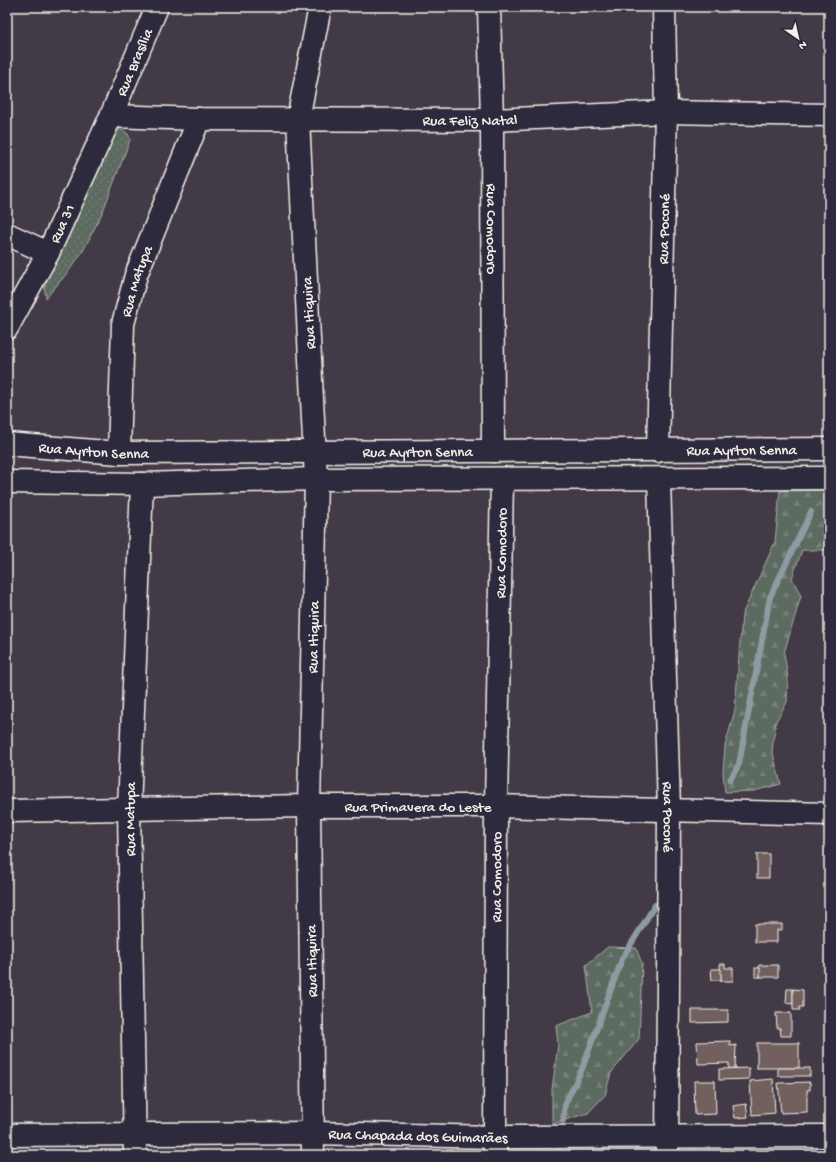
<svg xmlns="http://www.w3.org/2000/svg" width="836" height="1162" viewBox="0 0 836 1162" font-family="'Gochi Hand',sans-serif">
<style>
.grass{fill:url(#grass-dots);stroke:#a8aea4}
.forest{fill:url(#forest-firs);stroke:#a8aea4}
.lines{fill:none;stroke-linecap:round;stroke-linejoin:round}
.stream{stroke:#8e9ba2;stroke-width:6}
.building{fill:#72615f;stroke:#f4f1e8}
.minor-casing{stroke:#f4f1e8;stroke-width:25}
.minor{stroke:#2f2a3d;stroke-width:22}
.labels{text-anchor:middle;stroke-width:4;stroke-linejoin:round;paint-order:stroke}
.street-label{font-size:15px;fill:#f4f1e8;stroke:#2f2a3d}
</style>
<defs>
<pattern id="grass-dots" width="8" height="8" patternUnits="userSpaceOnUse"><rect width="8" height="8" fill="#5c6a61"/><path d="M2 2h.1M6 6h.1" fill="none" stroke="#748078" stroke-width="1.8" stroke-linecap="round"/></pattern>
<pattern id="forest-firs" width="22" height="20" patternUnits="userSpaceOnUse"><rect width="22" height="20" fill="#5c6a61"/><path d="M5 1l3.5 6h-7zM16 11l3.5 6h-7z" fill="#748078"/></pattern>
</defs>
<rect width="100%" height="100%" fill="#433a47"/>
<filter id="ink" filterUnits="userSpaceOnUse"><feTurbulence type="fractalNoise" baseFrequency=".025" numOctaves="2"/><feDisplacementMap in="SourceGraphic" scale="8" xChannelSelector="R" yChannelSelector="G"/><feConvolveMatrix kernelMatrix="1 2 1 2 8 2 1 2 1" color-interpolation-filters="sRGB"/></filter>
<g filter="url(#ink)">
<!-- grass -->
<path class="grass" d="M116,130C124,129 129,132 130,140L103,211L83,251L68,272L46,298L44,286L49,275Z"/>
<!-- forest -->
<g class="forest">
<path d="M829,490V550H802L792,578L801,596L784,653L788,678L787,702L776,721L772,750L781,784L754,791L725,792L723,773L725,746L735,710L742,615L775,542L780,491Z"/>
<path d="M608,947L636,948L642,964L639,1039L611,1073L605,1095L588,1113L552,1124V1090L558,1044L556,1026L592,1012L586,965Z"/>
</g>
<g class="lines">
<!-- stream -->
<g class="stream">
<path d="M730,780L739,764L770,597L811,512"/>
<path d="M563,1121L565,1104L582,1069L622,959L655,905"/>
<path d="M558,1155L559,1153"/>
</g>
</g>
<!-- building -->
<g class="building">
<rect x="757" y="854" width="12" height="24"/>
<path d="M755,924H782V930H777V942H755Z"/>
<path d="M720,964H725V968H733V981H721Z"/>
<path d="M759,965H778V977H760Z"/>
<rect x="755" y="968" width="5" height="9"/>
<path d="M711,969H721V980H712Z"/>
<path d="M787,989H793V1004L786,1003Z"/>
<path d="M793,989L803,990V1007H799L800,1010H793Z"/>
<path d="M692,1010H728V1022L692,1023Z"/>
<path d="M776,1013H791V1036H781L780,1028H777Z"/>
<path d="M730,1041V1046L736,1045L735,1068L729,1069V1063L698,1064L697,1042Z"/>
<rect x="757" y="1043" width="42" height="25"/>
<path d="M749,1068V1079L719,1080V1069Z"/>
<rect x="778" y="1068" width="32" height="8"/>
<path d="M773,1079L775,1113L752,1115L750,1081Z"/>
<path d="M694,1081H715L716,1114L695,1115Z"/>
<path d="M810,1082V1090H807V1112L781,1113L778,1083Z"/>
<path d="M746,1104L748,1117L735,1118L733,1106Z"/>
</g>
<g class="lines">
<!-- minor casing -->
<g class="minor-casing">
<g id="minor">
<path id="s1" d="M489,7L492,120L493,451"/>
<path id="s2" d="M111,116L199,119L492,120L666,112L829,115"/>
<path d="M7,234L48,253"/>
<path id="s3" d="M7,328L48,253L111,116L157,7"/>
<path id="s4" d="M7,444L119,453L829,449"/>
<path id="s5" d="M658,451L666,112L664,7"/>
<path id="s6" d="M119,453L123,324L136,275L199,119"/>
<path id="s7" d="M659,480L669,809L667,1155"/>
<path d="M7,482L142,484L316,479L829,478"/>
<path id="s8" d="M7,811L309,806H496L829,814"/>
<path id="s9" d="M7,1135L313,1133L495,1137L829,1136"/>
<path id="s10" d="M135,1155L129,810L142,484"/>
<path id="s11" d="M313,1155L309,806L316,479L298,119L320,7"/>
<path id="s12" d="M495,1155L496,806L502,479"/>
</g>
</g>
<!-- minor -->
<use href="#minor" class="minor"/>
</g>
</g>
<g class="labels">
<!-- street labels -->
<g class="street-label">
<text dy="5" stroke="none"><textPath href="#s3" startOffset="295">Rua Brasília</textPath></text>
<text dy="5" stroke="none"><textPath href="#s2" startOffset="359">Rua Feliz Natal</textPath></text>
<text dy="5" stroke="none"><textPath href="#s3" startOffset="118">Rua 31</textPath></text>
<text dy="5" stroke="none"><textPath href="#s1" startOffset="222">Rua Comodoro</textPath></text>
<text dy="5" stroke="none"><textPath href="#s5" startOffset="222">Rua Poconé</textPath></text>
<text dy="5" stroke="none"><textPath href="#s6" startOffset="174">Rua Matupa</textPath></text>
<text transform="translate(308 313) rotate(-93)" y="5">Rua Itiquira</text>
<text dy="5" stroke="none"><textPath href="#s4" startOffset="87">Rua Ayrton Senna</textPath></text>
<text dy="5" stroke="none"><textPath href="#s4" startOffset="735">Rua Ayrton Senna</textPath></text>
<text dy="5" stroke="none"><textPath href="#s4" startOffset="411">Rua Ayrton Senna</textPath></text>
<text dy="5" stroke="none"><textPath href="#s12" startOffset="602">Rua Comodoro</textPath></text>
<text dy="5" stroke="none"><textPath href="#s11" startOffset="518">Rua Itiquira</textPath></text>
<text dy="5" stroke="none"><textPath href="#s8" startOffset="411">Rua Primavera do Leste</textPath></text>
<text dy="5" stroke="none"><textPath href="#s7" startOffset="337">Rua Poconé</textPath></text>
<text dy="5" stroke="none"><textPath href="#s10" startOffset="336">Rua Matupa</textPath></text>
<text dy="5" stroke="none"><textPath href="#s12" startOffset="278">Rua Comodoro</textPath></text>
<text transform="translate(311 961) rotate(-91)" y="5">Rua Itiquira</text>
<text dy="5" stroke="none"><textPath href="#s9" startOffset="411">Rua Chapada dos Guimarães</textPath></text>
</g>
</g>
<!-- margin -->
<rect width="836" height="1162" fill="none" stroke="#2f2a3d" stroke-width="24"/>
<rect x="12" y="12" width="812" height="1138" fill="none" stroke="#f4f1e8" stroke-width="1.5" filter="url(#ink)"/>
<!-- north arrow -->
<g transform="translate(798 38) rotate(146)" stroke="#2f2a3d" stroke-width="3" paint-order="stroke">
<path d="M0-3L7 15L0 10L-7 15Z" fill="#f4f1e8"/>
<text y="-6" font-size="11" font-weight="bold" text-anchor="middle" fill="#f4f1e8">N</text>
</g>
</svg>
